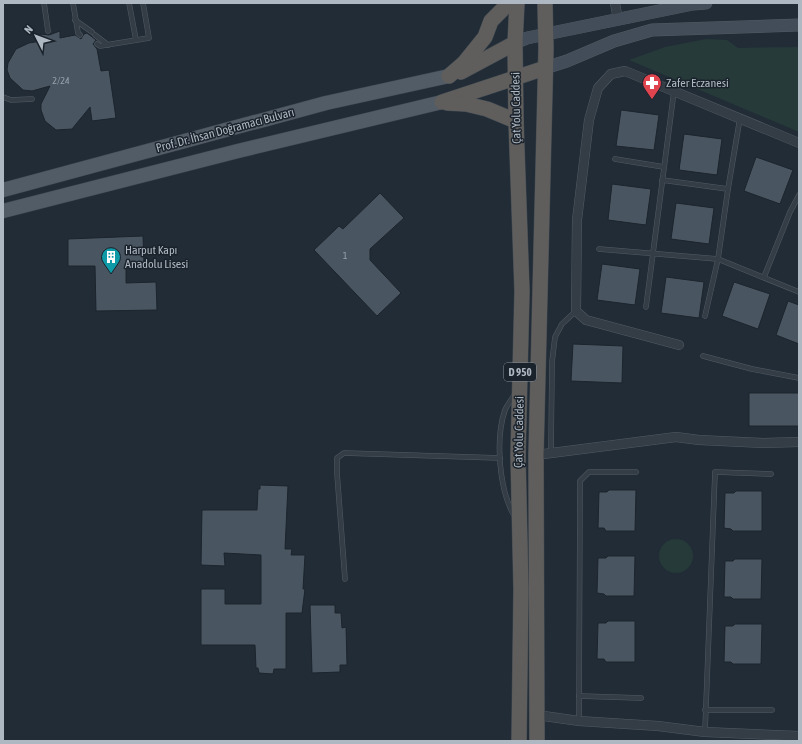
<svg xmlns="http://www.w3.org/2000/svg" width="802" height="744" viewBox="0 0 802 744" font-family="'Asap Condensed',sans-serif">
<style>
.green{fill:#263a39}
.building{fill:#495662;stroke:#1c242d}
.lines{fill:none;stroke-linecap:round;stroke-linejoin:round}
.service-casing{stroke:#525b64;stroke-width:5.5}
.minor-casing{stroke:#525b64;stroke-width:10}
.secondary-casing{stroke:#525b64;stroke-width:13}
.primary-casing{stroke:#3e4650;stroke-width:15}
.trunk-casing{stroke:#3f4851;stroke-width:16}
.service{stroke:#343d46;stroke-width:4.5}
.minor{stroke:#343d46;stroke-width:9}
.secondary{stroke:#424d59;stroke-width:12}
.primary{stroke:#525c67;stroke-width:14}
.trunk{stroke:#5f5e5c;stroke-width:15}
.labels{text-anchor:middle;stroke-width:3;stroke-linejoin:round;paint-order:stroke}
.number-label{font-size:10px;fill:#95a0ab}
.shield{fill:#1a222b;stroke:#828b95;stroke-width:1}
.shield-label{font-size:11px;font-weight:bold;fill:#aeb8c3}
.poi-label{font-size:12px;fill:#aeb8c3;stroke:#1a222b;text-anchor:start}
.street-label{font-size:12px;fill:#aeb8c3;stroke:#1a222b}
</style>
<rect width="100%" height="100%" fill="#212c36"/>
<!-- green -->
<g class="green">
<path d="M706,39L727,40L738,48L799,47V132L629,60L665,47Z"/>
<circle cx="676" cy="556" r="17"/>
</g>
<!-- building -->
<g class="building">
<path d="M60,31V38L75,35L81,39L84,34L87,33L96,40L93,44L97,49L101,71L109,70L116,118L92,121L90,107L72,129L56,130L45,121L41,110V104L50,86L32,91L23,90L10,78L7,70L8,63L16,49L29,43L41,41L40,34L49,35Z"/>
<path d="M621,110L659,115L654,150L616,146Z"/>
<path d="M684,134L722,139L717,175L679,170Z"/>
<path d="M756,157L793,170L780,204L744,191Z"/>
<path d="M612,184L651,189L646,225L608,220Z"/>
<path d="M380,193L404,218L370,249V260L401,293L377,316L314,250L339,226L343,229Z"/>
<path d="M676,203L714,208L709,244L671,239Z"/>
<path d="M143,236L144,264H126V283L156,282L157,310L96,311L95,266H68V239Z"/>
<path d="M602,264L640,269L635,305L597,300Z"/>
<path d="M666,277L704,282L699,318L661,313Z"/>
<path d="M734,282L770,294L758,329L722,316Z"/>
<path d="M788,301L799,305V344L776,335Z"/>
<path d="M573,344L623,346L622,383L571,381Z"/>
<rect x="749" y="393" width="50" height="33"/>
<path d="M260,485L288,486L285,549H292L291,555H305L303,589H305L302,613H286V669H274L273,674L259,673L258,668H256L255,645H201V589H225V604H261V555L224,553L225,566L201,565L202,510H257L258,489H260Z"/>
<path d="M609,490H636L635,531H606L604,528H598L599,492H607Z"/>
<path d="M736,491H762V531H733L731,529L724,528L725,493H734Z"/>
<path d="M608,556H635L634,596H606L604,594L597,593L598,558H606Z"/>
<path d="M735,559H762L761,599H733L731,597H724L725,561H733Z"/>
<path d="M310,605H335V613H341L342,628L346,627L347,665H340V672L312,673Z"/>
<path d="M608,621H635V662H606L604,659H597L598,623H606Z"/>
<path d="M735,624H762L761,664H733L731,662H724L725,626H733Z"/>
</g>
<g class="lines">
<!-- service casing -->
<g class="service-casing">
<g id="service">
<path d="M44,3L48,31"/>
<path d="M73,3L78,33L80,35"/>
<path d="M129,3L136,40"/>
<path d="M75,20L92,32"/>
<path d="M95,35L108,45"/>
<path d="M97,44L100,46L149,38L143,3"/>
<path d="M3,97L11,100L32,99"/>
<path d="M740,118L728,189L718,259L799,292"/>
<path d="M615,159L664,167"/>
<path d="M662,180L728,189"/>
<path d="M599,249L718,259L705,316"/>
<path d="M764,277L790,212L799,195"/>
<path d="M646,307L674,91"/>
<path d="M703,356L752,369L799,378"/>
<path d="M551,452L552,362L555,337L562,324L576,311"/>
<path d="M515,517C499,491 495,439 505,410C507,405 512,399 515,394"/>
<path d="M345,579L337,473V458L344,453L500,458"/>
<path d="M579,696L641,698"/>
<path d="M705,710H772"/>
<path d="M579,721L580,481L589,472H636"/>
<path d="M705,732L715,472L771,474"/>
</g>
</g>
<!-- minor casing -->
<g class="minor-casing">
<g id="minor">
<path d="M615,3L618,20"/>
<path d="M679,345L586,320L576,311L577,220L589,120L598,88L611,74L625,71L799,143"/>
<path d="M536,455L676,437L699,440L763,443L799,442"/>
<path d="M537,715L579,721L658,726L705,732L799,736"/>
</g>
</g>
<!-- secondary casing -->
<g class="secondary-casing">
<g id="secondary">
<path d="M515,43L527,38L693,4L706,3"/>
<path d="M545,68L567,61L614,41L652,30L799,25"/>
</g>
</g>
<!-- primary casing -->
<g class="primary-casing">
<g id="primary">
<path d="M3,190L326,103L449,76"/>
<path d="M3,211L238,151L442,102"/>
</g>
</g>
<!-- trunk casing -->
<g class="trunk-casing">
<g id="trunk">
<path d="M517,3L515,43L516,121L522,291L518,456L521,589L519,741"/>
<path d="M461,72L515,43"/>
<path d="M449,76L464,63L485,37L491,21L509,3"/>
<path d="M442,102L545,68"/>
<path d="M447,103L466,104L487,109L516,121"/>
<path d="M537,741L536,455L546,49L545,3"/>
</g>
</g>
<!-- service -->
<use href="#service" class="service"/>
<!-- minor -->
<use href="#minor" class="minor"/>
<!-- secondary -->
<use href="#secondary" class="secondary"/>
<!-- primary -->
<use href="#primary" class="primary"/>
<!-- trunk -->
<use href="#trunk" class="trunk"/>
</g>
<!-- icons -->
<defs>
<g id="pharmacy-pin" transform="scale(1)"><path d="M0 17L-7.5 6A9.5 9.5 0 1 1 7.5 6Z" fill="#e0444e" stroke="#1a222b"/><path d="M-2-6h4v4h4v4h-4v4h-4v-4h-4v-4h4Z" fill="#fff"/></g>
<g id="building-pin" transform="scale(1)"><path d="M0 17L-7.5 6A9.5 9.5 0 1 1 7.5 6Z" fill="#0f9aa8" stroke="#1a222b"/><path d="M-4-6H4V6H1V3H-1V6H-4ZM-2.5-4.3h1.7v1.8h-1.7ZM.8-4.3h1.7v1.8H.8ZM-2.5-1h1.7V.8h-1.7ZM.8-1h1.7V.8H.8Z" fill="#fff"/></g>
</defs>
<g fill-rule="evenodd">
<use href="#pharmacy-pin" x="652" y="83"/>
<use href="#building-pin" x="111" y="257"/>
</g>
<g class="labels">
<!-- number labels -->
<g class="number-label">
<text x="61" y="84">2/24</text>
<text x="345" y="259">1</text>
</g>
<!-- shield labels -->
<rect class="shield" x="504" y="363" width="32" height="18" rx="3"/>
<g class="shield-label">
<text x="520" y="376">D 950</text>
</g>
<!-- poi labels -->
<g class="poi-label">
<text x="666" y="87">Zafer Eczanesi</text>
<text x="125" y="254">Harput Kapı<tspan x="125" dy="14">Anadolu Lisesi</tspan></text>
</g>
<!-- street labels -->
<g class="street-label">
<text transform="translate(516 108) rotate(-91)" y="4">Çat Yolu Caddesi</text>
<text transform="translate(225 130) rotate(-15)" y="4">Prof. Dr. İhsan Doğramacı Bulvarı</text>
<text transform="translate(519 432) rotate(-89)" y="4">Çat Yolu Caddesi</text>
</g>
</g>
<!-- border -->
<rect width="802" height="744" fill="none" stroke="#aeb8c3" stroke-width="8"/>
<!-- north arrow -->
<g transform="translate(36 36) rotate(312)" stroke="#1a222b" stroke-width="3" paint-order="stroke">
<path d="M0-3L7 15L0 10L-7 15Z" fill="#aeb8c3"/>
<text y="-6" font-size="11" font-weight="bold" text-anchor="middle" fill="#aeb8c3">N</text>
</g>
</svg>
